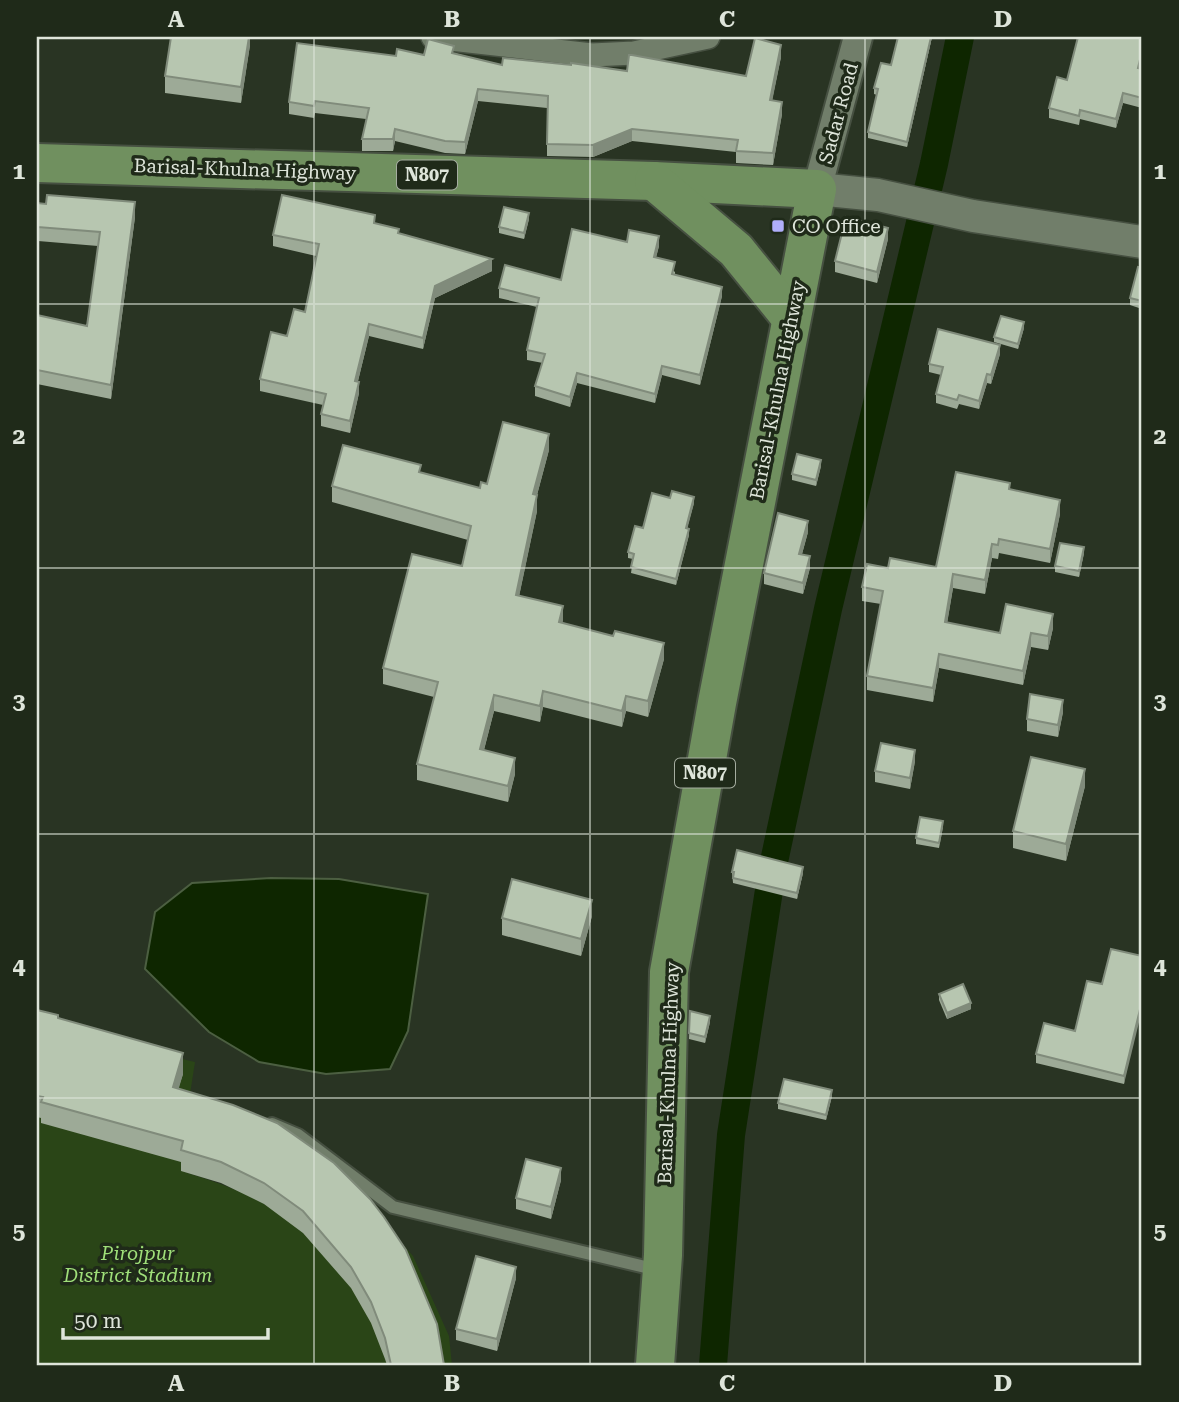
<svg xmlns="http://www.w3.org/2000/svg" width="1179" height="1402" viewBox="0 0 1179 1402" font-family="'Roboto Serif',serif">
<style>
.green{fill:#2a4517}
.water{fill:#0e2600;stroke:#4c5f41;stroke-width:2}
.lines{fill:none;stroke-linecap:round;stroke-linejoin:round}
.canal{stroke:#0e2600;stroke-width:28}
.service-casing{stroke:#465041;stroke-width:16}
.minor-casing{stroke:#465041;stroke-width:26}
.tertiary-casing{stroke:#465041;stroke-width:32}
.secondary-casing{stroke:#465041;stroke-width:35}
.trunk-casing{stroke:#465041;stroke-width:42}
.service{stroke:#717e6a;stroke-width:12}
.minor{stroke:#717e6a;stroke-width:23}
.tertiary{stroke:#717e6a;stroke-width:28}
.secondary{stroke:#717e6a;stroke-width:32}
.trunk{stroke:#70905f;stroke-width:38}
.wall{fill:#9daa97}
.shaded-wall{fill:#808b7b}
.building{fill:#b7c6b0;stroke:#808b7b;stroke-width:2}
.grid{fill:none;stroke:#dee5da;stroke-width:2;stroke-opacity:0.55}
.poi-dot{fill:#b0aefa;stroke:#1f2a19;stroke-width:2.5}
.labels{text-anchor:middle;stroke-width:7;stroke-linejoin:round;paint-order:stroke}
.shield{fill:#1f2a19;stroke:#a5ada0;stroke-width:2}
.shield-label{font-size:18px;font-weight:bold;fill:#dee5da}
.street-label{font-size:19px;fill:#dee5da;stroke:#1f2a19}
.poi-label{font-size:19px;fill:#dee5da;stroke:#1f2a19;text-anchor:start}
.park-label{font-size:19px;font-style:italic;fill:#9fdf79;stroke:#1f2a19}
.neatline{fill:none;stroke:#dee5da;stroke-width:2.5}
.grid-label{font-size:23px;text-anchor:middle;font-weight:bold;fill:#dee5da}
</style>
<rect width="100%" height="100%" fill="#293423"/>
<!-- green -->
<path class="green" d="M37,1025L195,1062L188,1107L354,1189L413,1256L449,1336L452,1365H441L370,1220L181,1171C210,1180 239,1189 266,1205C321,1239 372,1301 387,1365H37Z"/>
<!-- water -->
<path class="water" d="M271,878L339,879L428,894L408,1031L390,1069L326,1074L259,1062L209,1032L145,969L155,912L192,883Z"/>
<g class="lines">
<!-- canal -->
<path class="canal" d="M713,1365L731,1135L772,871L828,609L934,164L960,37"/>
<!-- service casing -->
<g class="service-casing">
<path id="service" d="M272,1124L298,1135L393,1207L658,1270"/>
</g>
<!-- minor casing -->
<g class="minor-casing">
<path id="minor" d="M433,37L592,55L634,53L708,37"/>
</g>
<!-- tertiary casing -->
<g class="tertiary-casing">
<path id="tertiary" d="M817,189L858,37"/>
</g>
<!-- secondary casing -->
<g class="secondary-casing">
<path id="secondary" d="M817,189L878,195L973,216L1142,242"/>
</g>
<!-- trunk casing -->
<g class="trunk-casing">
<g id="trunk">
<path d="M37,163L654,181L817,189L717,703L669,972L663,1255L655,1365"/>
<path d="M654,181L736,250L791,318"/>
</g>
</g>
<!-- service -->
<use href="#service" class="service"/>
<!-- minor -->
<use href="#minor" class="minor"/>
<!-- tertiary -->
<use href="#tertiary" class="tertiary"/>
<!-- secondary -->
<use href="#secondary" class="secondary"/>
<!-- trunk -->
<use href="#trunk" class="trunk"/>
</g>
<!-- wall -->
<g class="wall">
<path d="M250,37V45L241,103L165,93V76Z"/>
<path d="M932,37L907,147L868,138V132L877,95L874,94V88L891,65Z"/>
<path d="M454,53L502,65L746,76L781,57L772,100L782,114L773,165L736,163V152L632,141L593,157L547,156V108L478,101L465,154L445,153L395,141L393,151H362V139L366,119L315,113L314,118L289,114V102L396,56Z"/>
<path d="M1140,69H1142V108L1123,103L1116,128L1080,119L1079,125L1049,118V108L1067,80Z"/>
<path d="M37,203L135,217L111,399L37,384V315L87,326L98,246L38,241Z"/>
<path d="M529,219L524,239L499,233V227Z"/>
<path d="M375,224L492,271L435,298L423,349L369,336L358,381L359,393L350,433L321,426V414L323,405L260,391V379L287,336L305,312L316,256L273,246V235Z"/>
<path d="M888,239L877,283L835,272V261Z"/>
<path d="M627,242L659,246L656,257L675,272V275L722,296L700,385L662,375L655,403L577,383L570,407L535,396V386L543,363L527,360V350L537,307L499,298V288L561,280Z"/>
<path d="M1142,268V309L1130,305V298Z"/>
<path d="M1024,328L1018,349L994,342V337Z"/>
<path d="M1000,354L991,384L987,383L979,409L959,404L957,409L936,403V394L941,375L929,372V364Z"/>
<path d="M549,450L537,495V511L519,596L563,623L664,659L648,717L626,711L622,727L543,707L540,722L494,711L484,750L515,774L508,802L417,780V764L434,697L383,684V668L462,566L468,540L332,502V486L421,473L480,488Z"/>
<path d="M821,466L816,486L792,480V474Z"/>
<path d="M1010,490L1060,514L1050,563L999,553L998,559L992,558L985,594L953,588L947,623L1000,633L1053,628L1048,650L1031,647L1023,685L939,668L933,702L867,690V676L881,604L862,601V587L888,568L936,567Z"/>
<path d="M694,503L687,528L689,535L676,585L631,573L633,559L628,558V552L643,528Z"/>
<path d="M808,532L802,554L810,568L803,594L764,584V573Z"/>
<path d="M1084,553L1079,577L1055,572V566Z"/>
<path d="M1063,712L1058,737L1027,731V719Z"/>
<path d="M915,761L910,789L875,782V771Z"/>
<path d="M1085,786L1066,861L1013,848V831Z"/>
<path d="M943,827L939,848L916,844V838Z"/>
<path d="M732,872L803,873L797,899L733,883Z"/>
<path d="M592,916L581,956L502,935V918Z"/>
<path d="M1142,956L1124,1084L1036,1063V1054L1075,1031L1102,984Z"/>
<path d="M939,994L971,1009L947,1019L939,1000Z"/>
<path d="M37,1010L183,1074L178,1089L233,1105L444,1365H387L385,1359L371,1323L351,1288L303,1233L264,1204L221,1183L181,1171V1162L41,1123V1118L37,1117Z"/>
<path d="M690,1011L710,1022L705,1043L689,1039Z"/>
<path d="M832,1096L826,1120L778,1109V1103Z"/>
<path d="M561,1180L551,1219L516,1209V1198Z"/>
<path d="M516,1278L497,1351L456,1340V1329Z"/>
</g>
<!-- shaded-wall -->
<g class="shaded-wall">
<path d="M249,37H250V45L241,103V87Z"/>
<path d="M931,37H932L907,147V142Z"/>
<path d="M781,45V57L770,112V100Z"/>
<path d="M1142,51V60L1138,78V68Z"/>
<path d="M478,89V101L465,154V142Z"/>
<path d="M1123,93V103L1116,128V119Z"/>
<path d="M782,102V114L773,165V153Z"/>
<path d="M395,129V141L393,151V139Z"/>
<path d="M632,129V141L593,157V145Z"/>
<path d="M135,202V217L111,399V385Z"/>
<path d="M529,213V219L524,239V233Z"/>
<path d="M888,228V239L877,283V272Z"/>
<path d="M659,236V246L654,266V257Z"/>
<path d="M492,259V271L435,298L423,349V338L435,286Z"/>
<path d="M722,287V296L700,385V375Z"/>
<path d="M1024,322V328L1018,349V344Z"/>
<path d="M369,324V336L355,393V381Z"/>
<path d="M1000,345V354L991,384V375Z"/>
<path d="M662,366V375L655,403V394Z"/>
<path d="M577,373V383L570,407V397Z"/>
<path d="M987,374V383L979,409V401Z"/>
<path d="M359,382V393L350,433V421Z"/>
<path d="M549,434V450L533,510V494Z"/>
<path d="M821,460V466L816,486V480Z"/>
<path d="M537,495V511L516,611V595Z"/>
<path d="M694,497V503L686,534V528Z"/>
<path d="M1060,500V514L1050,563V549Z"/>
<path d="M808,521V532L799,565V554Z"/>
<path d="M689,529V535L676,585V579Z"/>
<path d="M992,544V558L985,594V580Z"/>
<path d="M1084,547V553L1079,577V571Z"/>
<path d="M810,556V568L803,594V583Z"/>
<path d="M953,574V588L945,636V622Z"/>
<path d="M563,606V621L559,637V622Z"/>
<path d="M1053,614V628L1048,650V636Z"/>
<path d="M1031,633V647L1023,685V671Z"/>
<path d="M664,643V659L648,717V701Z"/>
<path d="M939,654V668L933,702V688Z"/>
<path d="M543,691V707L540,722V706Z"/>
<path d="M494,695V711L480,765V749Z"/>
<path d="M626,696V711L622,727V711Z"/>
<path d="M1063,700V712L1058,737V725Z"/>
<path d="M915,750V761L910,789V778Z"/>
<path d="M515,758V774L508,802V786Z"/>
<path d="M1085,769V786L1066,861V844Z"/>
<path d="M803,867V873L797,899V893Z"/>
<path d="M592,900V916L581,956V939Z"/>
<path d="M1142,1001V1010L1124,1084V1076Z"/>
<path d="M971,1003V1009L947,1019V1013Z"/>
<path d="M710,1016V1022L705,1043V1037Z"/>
<path d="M183,1053V1074L173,1108V1087Z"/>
<path d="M832,1090V1096L826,1120V1115Z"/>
<path d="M561,1168V1180L551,1219V1207Z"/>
<path d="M516,1267V1278L497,1351V1339Z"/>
</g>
<!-- building -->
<g class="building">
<path d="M171,37H249L241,87L165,76Z"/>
<path d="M898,37H931L907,142L868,132L878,89L874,88L881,63L891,65Z"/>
<path d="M1078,37H1142V51L1138,68L1142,69V98L1123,93L1116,119L1080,110L1079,116L1049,108L1057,77L1067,80Z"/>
<path d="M755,38L781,45L770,100L782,102L773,153L736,151L738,140L632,129L593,145L547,144L548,96L478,89L465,142L445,141L395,129L393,139H362L369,108L315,101L314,106L289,102L297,43L396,56L397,49L424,55L428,39L454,46L452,53L502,65L503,58L571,65V63L627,71L629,55H632L746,76Z"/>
<path d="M47,195L135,202L111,385L37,370V315L87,326L100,232L38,227L37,232V203L46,204Z"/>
<path d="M282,195L375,215L374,223L399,229L398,233L492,259L435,286L423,338L369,324L355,381L359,382L350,421L321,414L326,394L260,379L271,332L287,336L294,309L305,312L319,244L273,235Z"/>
<path d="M504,207L529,213L524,233L499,227Z"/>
<path d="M846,217L888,228L877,272L835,261Z"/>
<path d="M572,229L627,242L629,230L659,236L654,257L675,262L672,274L722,287L700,375L662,366L655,394L577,373L570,397L535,386L545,354L527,350L539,298L499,288L505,265L561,280Z"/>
<path d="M1138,267L1142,268V301L1130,298Z"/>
<path d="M1001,316L1024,322L1018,344L994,337Z"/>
<path d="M938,329L1000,345L991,375L987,374L979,401L959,395L957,400L936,394L943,367L929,364Z"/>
<path d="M503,422L549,434L533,494L537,495L516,595L563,606L559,622L613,636L615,631L664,643L648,701L626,696L622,711L543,691L540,706L494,695L480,749L515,758L508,786L417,764L438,682L383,668L412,554L462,566L471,526L332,486L343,445L421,465L419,472L480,488L481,482L487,484Z"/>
<path d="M797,454L821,460L816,480L792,474Z"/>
<path d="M956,472L1010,483L1009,489L1060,500L1050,549L999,539L998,545L992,544L985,580L953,574L945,622L1000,633L1006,604L1053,614L1048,636L1031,633L1023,671L939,654L933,688L867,676L883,591L862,587L867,564L888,568L890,558L936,567Z"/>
<path d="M672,491L694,497L686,528L689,529L676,579L631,567L634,554L628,552L635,526L643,528L652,493L670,498Z"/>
<path d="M778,513L808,521L799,554L810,556L803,583L764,573Z"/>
<path d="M1060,543L1084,547L1079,571L1055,566Z"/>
<path d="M1030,694L1063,700L1058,725L1027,719Z"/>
<path d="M881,743L915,750L910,778L875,771Z"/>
<path d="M1031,757L1085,769L1066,844L1013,831Z"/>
<path d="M920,817L943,821L939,843L916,838Z"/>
<path d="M737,850L803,867L797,893L733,878L734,872H732Z"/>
<path d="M512,879L592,900L581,939L502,918Z"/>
<path d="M1111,949L1142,956V1001L1124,1076L1036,1054L1044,1023L1075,1031L1087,981L1102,984Z"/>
<path d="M963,984L971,1003L947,1013L939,994Z"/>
<path d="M37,1010L58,1015V1018L183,1053L173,1087L233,1105L277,1123L334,1163L370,1199L384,1217L406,1250L437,1324L444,1365H391L385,1338L371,1302L351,1267L303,1211L264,1183L221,1162L181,1150L183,1141L41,1102L43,1097L37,1096Z"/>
<path d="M690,1011L710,1016L705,1037L689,1033Z"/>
<path d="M784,1079L832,1090L826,1115L778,1103Z"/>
<path d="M526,1159L561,1168L551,1207L516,1198Z"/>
<path d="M476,1256L516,1267L497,1339L456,1329Z"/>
</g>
<!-- grid -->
<path class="grid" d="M314,37V1365M590,37V1365M865,37V1365M37,304H1142M37,568H1142M37,834H1142M37,1098H1142"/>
<!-- markers -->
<rect class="poi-dot" x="771" y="219" width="14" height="14" rx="3.5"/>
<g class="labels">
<!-- shield labels -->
<g class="shield">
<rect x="397" y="160.5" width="60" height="29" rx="5"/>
<rect x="675" y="758.5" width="60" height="29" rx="5"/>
</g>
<g class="shield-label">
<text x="427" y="181">N807</text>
<text x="705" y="779">N807</text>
</g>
<!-- street labels -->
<g class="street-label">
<text transform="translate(838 113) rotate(-75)" y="7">Sadar Road</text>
<text transform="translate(245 169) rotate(2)" y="7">Barisal-Khulna Highway</text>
<text transform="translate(777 390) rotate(-79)" y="7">Barisal-Khulna Highway</text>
<text transform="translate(668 1073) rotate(-88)" y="7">Barisal-Khulna Highway</text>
</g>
<!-- poi labels -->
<g class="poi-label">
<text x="792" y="233">CO Office</text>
</g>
<!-- park labels -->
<g class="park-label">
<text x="138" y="1260">Pirojpur<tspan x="138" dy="22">District Stadium</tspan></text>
</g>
</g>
<!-- border -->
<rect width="1179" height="1402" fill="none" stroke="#1f2a19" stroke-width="77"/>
<!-- scale -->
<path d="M63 1328v10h205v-10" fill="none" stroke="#dee5da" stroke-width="3.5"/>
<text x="74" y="1328" font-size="21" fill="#dee5da" stroke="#1f2a19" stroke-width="5" paint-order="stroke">50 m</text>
<rect x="38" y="38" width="1102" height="1326" class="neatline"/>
<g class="grid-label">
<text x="176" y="27">A</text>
<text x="452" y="27">B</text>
<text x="727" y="27">C</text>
<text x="1003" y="27">D</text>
<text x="19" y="179">1</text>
<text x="1160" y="179">1</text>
<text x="19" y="444">2</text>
<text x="1160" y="444">2</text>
<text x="19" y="709">3</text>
<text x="1160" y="709">3</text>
<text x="19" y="974">4</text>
<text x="1160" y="974">4</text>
<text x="19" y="1239">5</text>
<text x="1160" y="1239">5</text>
<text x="176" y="1391">A</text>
<text x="452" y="1391">B</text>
<text x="727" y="1391">C</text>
<text x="1003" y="1391">D</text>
</g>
</svg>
